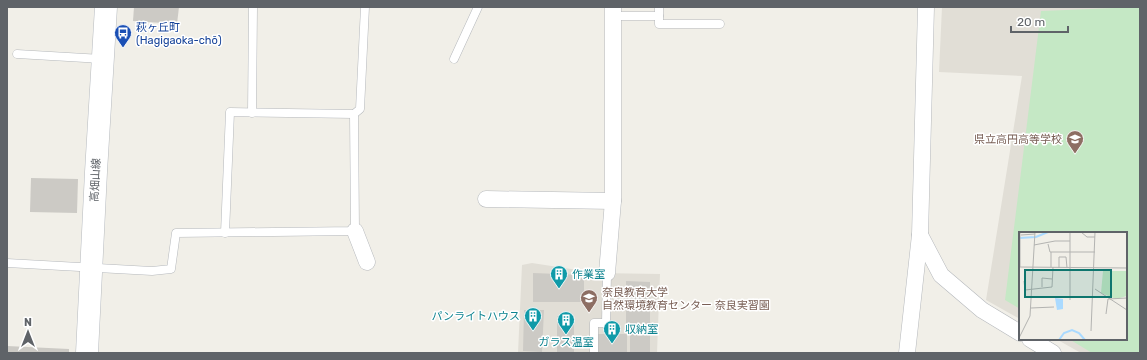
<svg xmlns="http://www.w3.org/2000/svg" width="1147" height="360" viewBox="0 0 1147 360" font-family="Rubik,'Noto Sans JP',sans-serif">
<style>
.education{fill:#e1ded6}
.green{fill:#c5e8c5}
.building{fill:#cccac5}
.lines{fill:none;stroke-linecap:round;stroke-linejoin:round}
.service-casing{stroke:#b5b8bc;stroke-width:9}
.minor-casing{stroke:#b5b8bc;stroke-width:17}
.secondary-casing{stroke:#b6babf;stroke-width:23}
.service{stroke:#fff;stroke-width:8}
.minor{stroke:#fff;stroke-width:16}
.secondary{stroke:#fff;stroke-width:22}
.labels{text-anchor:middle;stroke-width:3;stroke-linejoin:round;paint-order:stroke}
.transit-label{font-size:11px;fill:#164399;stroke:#fff;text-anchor:start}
.education-label{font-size:11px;fill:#785e54;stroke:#fff;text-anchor:end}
.street-label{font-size:11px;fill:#5f6368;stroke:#fff}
.culture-label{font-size:11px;fill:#0d838f;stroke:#fff;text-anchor:start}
.inset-river{fill:none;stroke:#aadaff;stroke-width:2}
.inset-road{fill:none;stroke:#b3b3b1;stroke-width:1}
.view{fill:#0f766e;fill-opacity:0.15;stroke:#0f766e;stroke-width:2}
.inset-edge{fill:none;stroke:#5f6368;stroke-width:2}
</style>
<rect width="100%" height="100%" fill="#f1efe8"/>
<!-- education -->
<g class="education">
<path d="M942,7H1140V353H1081L1056,339H1126V233H1020V319L986,300L1022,76L939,72Z"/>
<path d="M532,263L597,273L660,274L657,353H518L522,265Z"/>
</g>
<!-- green -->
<path class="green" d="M1140,7V353H1092L1069,339H1126V233H1020V309L1005,300L1041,11Z"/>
<!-- building -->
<g class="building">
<path d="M134,7H179L177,24L133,21Z"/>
<path d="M31,178L78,179L77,213L30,212Z"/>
<path d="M533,273L584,275V302H533Z"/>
<path d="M626,281L650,282V353H630V323H626Z"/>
<path d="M524,310H544L542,352L523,351Z"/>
<rect x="557" y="316" width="17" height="37"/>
<path d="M597,334H627V353H598Z"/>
<path d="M7,346L69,349V353H7Z"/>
</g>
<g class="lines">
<!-- service casing -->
<g class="service-casing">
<g id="service">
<path d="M659,7V24H720"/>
<path d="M613,16H659"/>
<path d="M17,54L102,59"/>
<path d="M454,59L478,7"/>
<path d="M252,113L253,7"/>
<path d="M225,233L230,112L354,114L360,109L365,7"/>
<path d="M7,263L152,271L171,269L176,233L355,231L354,114"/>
<path d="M594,353V323H606L607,273"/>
</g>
</g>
<!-- minor casing -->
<g class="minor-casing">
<g id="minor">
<path d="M486,199L613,201"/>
<path d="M355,231L367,262"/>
<path d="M920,235L941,275L982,310L1020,333"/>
<path d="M607,273L613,201V7"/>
<path d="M1030,339L1053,353"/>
<path d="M907,353L920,235L926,7"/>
</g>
</g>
<!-- secondary casing -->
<g class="secondary-casing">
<path id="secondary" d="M87,353L96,172L106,7"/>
</g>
<!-- service -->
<use href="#service" class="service"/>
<!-- minor -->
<use href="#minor" class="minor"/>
<!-- secondary -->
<use href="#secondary" class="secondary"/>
</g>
<!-- icons -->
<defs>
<g id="bus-pin" transform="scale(0.9)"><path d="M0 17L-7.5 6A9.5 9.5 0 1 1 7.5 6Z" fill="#1a4fb4" stroke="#fff"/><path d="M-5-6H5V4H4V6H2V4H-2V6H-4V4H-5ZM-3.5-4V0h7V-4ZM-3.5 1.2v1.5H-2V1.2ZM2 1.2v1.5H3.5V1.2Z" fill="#fff"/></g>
<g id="school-pin" transform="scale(0.9)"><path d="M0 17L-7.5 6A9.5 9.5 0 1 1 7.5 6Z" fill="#8d6e63" stroke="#fff"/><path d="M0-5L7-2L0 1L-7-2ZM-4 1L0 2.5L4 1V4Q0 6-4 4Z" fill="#fff"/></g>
<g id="building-pin" transform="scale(0.9)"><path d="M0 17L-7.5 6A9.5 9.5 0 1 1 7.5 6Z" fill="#0f9aa8" stroke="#fff"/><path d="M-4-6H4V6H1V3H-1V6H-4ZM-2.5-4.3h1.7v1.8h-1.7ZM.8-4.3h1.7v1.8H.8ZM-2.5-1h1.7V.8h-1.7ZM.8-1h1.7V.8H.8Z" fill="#fff"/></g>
<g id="university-pin" transform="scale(0.9)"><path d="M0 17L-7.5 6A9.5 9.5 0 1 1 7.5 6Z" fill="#8d6e63" stroke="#fff"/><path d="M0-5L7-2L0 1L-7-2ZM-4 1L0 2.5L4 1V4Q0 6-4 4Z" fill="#fff"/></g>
</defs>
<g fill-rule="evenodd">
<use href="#bus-pin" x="123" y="33"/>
<use href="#school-pin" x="1075" y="139"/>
<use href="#building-pin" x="559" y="274"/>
<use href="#university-pin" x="589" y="298"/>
<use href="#building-pin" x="533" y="316"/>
<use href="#building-pin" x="566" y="320"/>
<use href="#building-pin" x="612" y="329"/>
</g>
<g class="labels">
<!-- transit labels -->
<g class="transit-label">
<text x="136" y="31">萩ヶ丘町<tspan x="136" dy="13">(Hagigaoka-chō)</tspan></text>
</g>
<!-- education labels -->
<g class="education-label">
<text x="1062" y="143">県立高円高等学校</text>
<text x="602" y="296" text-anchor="start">奈良教育大学<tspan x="602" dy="13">自然環境教育センター 奈良実習園</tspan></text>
</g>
<!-- street labels -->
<g class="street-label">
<text transform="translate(95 180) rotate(-87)" y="4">高畑山線</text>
</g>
<!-- culture labels -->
<g class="culture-label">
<text x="572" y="278">作業室</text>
<text x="520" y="320" text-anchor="end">パンライトハウス</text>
<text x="625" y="333">収納室</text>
<text x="566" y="346" text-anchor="middle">ガラス温室</text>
</g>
</g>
<!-- overview -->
<g transform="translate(1019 232)">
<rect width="108" height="108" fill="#f1efe8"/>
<path d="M84,39H108V64L97,67L82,61Z" fill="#c5e8c5"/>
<path d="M36,66L44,67V77L38,78Z" fill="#aadaff"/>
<path class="inset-river" d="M0,6L17,5L29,0M40,108L45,101L53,98L60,101L66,108"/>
<path class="inset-road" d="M51,0V68M62,0L68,5H76M2,3L16,2M29,12L31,20H76M15,13L36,9H51M0,35L108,36M1,35V0M32,35V20M40,36V25H47L48,36M5,49L6,58L33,55L34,35M23,55V46L33,47M76,57L108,78M12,76L35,75M87,82L89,67L108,66M72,99L76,0M0,106L11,84L16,0"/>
<path class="view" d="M6,38H92V65H6Z"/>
<rect width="108" height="108" class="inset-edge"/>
</g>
<!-- border -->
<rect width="1147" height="360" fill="none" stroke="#5f6368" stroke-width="16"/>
<!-- north arrow -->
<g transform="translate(28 332)" stroke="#ffffff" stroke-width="3" paint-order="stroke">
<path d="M0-3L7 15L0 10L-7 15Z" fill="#5f6368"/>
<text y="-6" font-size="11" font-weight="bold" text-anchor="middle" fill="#5f6368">N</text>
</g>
<!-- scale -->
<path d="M1011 26v6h57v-6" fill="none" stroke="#5f6368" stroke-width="2"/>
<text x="1017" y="26" font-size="12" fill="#5f6368" stroke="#ffffff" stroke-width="3" paint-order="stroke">20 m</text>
</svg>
